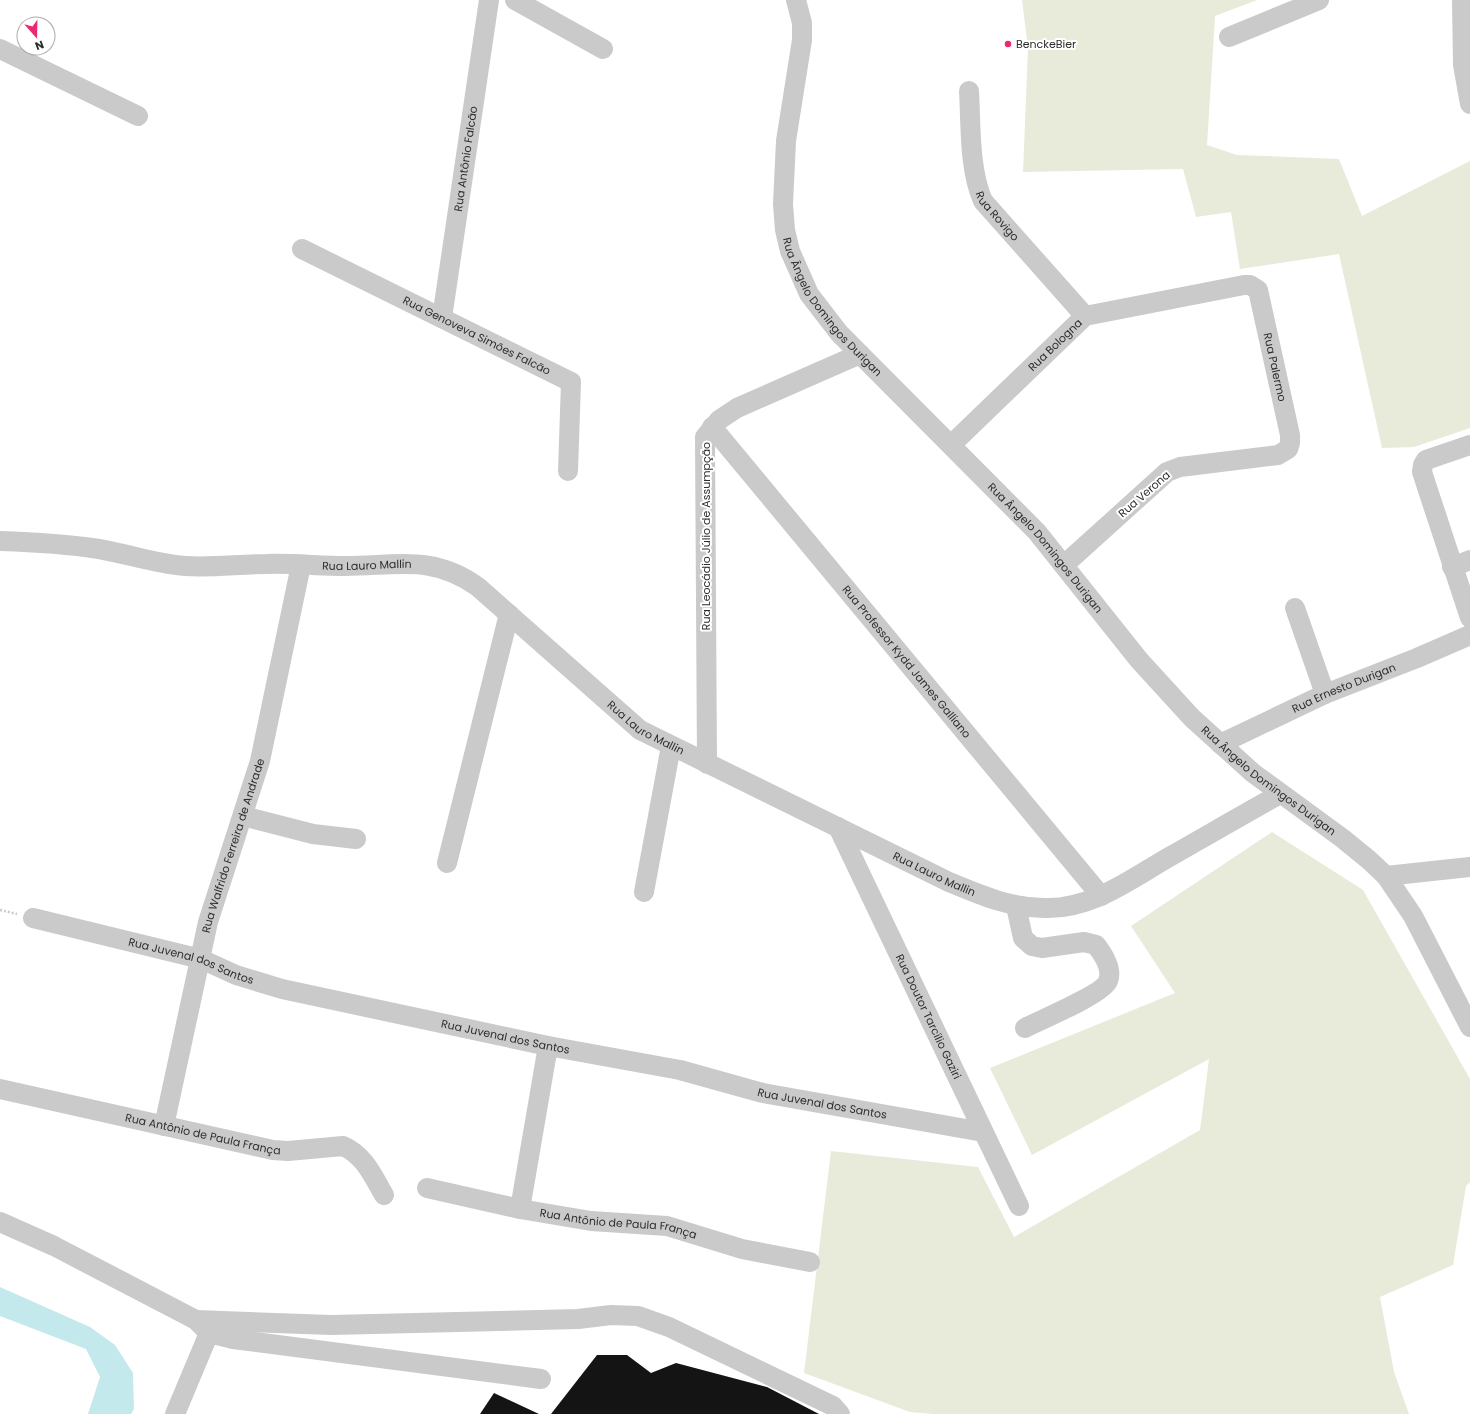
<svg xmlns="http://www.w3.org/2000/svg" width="1470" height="1414" viewBox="0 0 1470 1414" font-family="Poppins,sans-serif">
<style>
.green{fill:#e8ebd9}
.water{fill:#c4e9ec}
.building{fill:#141414}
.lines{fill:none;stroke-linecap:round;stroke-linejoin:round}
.path{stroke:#cacaca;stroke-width:2.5;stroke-dasharray:2 2;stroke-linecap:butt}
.minor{stroke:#cacaca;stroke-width:20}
.poi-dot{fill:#ea2874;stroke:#fff;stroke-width:1.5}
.labels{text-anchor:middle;stroke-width:4;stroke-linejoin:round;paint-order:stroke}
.poi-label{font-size:11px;fill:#2d2d2d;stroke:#fff;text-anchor:start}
.street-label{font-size:11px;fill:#2d2d2d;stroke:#fff}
</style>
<rect width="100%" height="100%" fill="#fff"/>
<!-- green -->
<g class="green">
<path d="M1022,0H1257L1215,16L1207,145L1237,155L1339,159L1362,216L1470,161V428L1414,447L1382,448L1339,254L1240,269L1231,212L1196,217L1183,169L1023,172L1028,48Z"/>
<path d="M1272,832L1363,890L1470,1079V1182L1466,1186L1453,1265L1380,1297L1394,1372L1409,1414H933L910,1412L804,1373L831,1151L978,1167L1014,1237L1200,1130L1209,1059L1032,1155L990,1068L1175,993L1131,926Z"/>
</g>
<!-- water -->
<path class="water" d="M0,1287L90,1327L115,1345L133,1373L134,1409L131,1414H88L100,1377L86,1349L0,1316Z"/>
<!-- building -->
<g class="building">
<path d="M597,1355H627L651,1373L676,1363L767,1387L819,1414H551Z"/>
<path d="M494,1393L539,1414H480Z"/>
</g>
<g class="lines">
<!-- path -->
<path class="path" d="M0,910L17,914"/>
<!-- minor -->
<g class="minor">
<path d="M515,0L603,49"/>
<path id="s1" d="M796,0L802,23V40L786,141L783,204L785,230L790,251L809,294L839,333L1037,532L1139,660L1192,718L1253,773L1342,838L1369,860L1386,876L1413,916L1470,1027"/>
<path d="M1462,0L1463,65L1470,104"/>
<path d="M1229,37L1319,0"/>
<path d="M0,49L138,116"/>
<path id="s2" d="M969,91C971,125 969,170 983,201L1085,316"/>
<path id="s3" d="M302,249L571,382L568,471"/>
<path id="s4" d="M442,318L489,0"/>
<path id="s5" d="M712,427L1101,896"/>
<path id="s6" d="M952,444L1085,316L1244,285H1250L1258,290L1290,435V443L1288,449L1278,455L1180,467L1167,472L1064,565"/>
<path d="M1470,445L1426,460L1423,465L1422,472L1470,618"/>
<path id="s7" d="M0,541C33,542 66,544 99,549C128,554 156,564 185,566C212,568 239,564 266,564C293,563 319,566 345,566C396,566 433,554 478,587L640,730L949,882C980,895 1010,908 1044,908C1092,910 1132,878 1171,856C1208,835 1244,814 1280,794"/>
<path d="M1452,567L1470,560"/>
<path d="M1295,608L1325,694"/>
<path id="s8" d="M1220,744L1325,694L1417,658L1470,635"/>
<path d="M707,764L705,437L719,420L737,408L860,354"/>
<path d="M243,816L313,834L356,839"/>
<path id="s9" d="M838,827L1019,1206"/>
<path d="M447,863L509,614"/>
<path d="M1386,876L1470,867"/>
<path d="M644,892L671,746"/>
<path d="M1016,906L1023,938L1032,946L1042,948L1084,942L1096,945C1103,954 1113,969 1108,981C1103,994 1040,1020 1025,1028"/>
<path id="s10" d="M33,918L201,959L236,975L282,989L548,1046L680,1070L763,1093L983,1132"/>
<path id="s11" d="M0,1089L273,1150L288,1151L343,1146C364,1155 373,1176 384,1195"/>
<path id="s12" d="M164,1126L208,922L260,761L301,565"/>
<path id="s13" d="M427,1188L520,1209L591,1221L667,1226L742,1249L810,1262"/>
<path d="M520,1209L548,1046"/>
<path d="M0,1222L54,1246L196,1320L209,1333L233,1339L541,1379"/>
<path d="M196,1320L331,1325L578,1319L611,1315L638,1316L669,1327L833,1406L840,1414"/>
<path d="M175,1414L209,1333"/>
</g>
</g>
<!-- markers -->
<circle class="poi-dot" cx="1008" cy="44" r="4"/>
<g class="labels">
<!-- poi labels -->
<g class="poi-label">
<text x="1016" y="48">BenckeBier</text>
</g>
<!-- street labels -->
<g class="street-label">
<text dy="4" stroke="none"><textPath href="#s4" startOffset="161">Rua Antônio Falcão</textPath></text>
<text dy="4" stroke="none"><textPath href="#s2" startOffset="132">Rua Rovigo</textPath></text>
<text dy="4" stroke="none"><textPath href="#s1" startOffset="324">Rua Ângelo Domingos Durigan</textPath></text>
<text dy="4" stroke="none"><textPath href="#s3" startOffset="195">Rua Genoveva Simões Falcão</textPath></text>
<text dy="4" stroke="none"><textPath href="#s6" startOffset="143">Rua Bologna</textPath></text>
<text dy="4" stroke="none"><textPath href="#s6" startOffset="441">Rua Palermo</textPath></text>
<text transform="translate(1144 494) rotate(-41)" y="4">Rua Verona</text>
<text transform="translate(706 536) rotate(-90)" y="4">Rua Leocádio Júlio de Assumpção</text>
<text dy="4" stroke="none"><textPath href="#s1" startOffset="648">Rua Ângelo Domingos Durigan</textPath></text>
<text dy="4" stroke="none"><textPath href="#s7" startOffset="369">Rua Lauro Mallin</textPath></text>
<text dy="4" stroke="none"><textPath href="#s5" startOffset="305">Rua Professor Kydd James Galliano</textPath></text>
<text dy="4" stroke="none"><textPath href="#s8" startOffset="136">Rua Ernesto Durigan</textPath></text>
<text dy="4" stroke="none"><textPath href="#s7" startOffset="705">Rua Lauro Mallin</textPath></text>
<text dy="4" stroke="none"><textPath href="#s1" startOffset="972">Rua Ângelo Domingos Durigan</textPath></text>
<text dy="4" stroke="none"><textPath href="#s12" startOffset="289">Rua Walfrido Ferreira de Andrade</textPath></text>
<text dy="4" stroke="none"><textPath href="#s7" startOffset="1029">Rua Lauro Mallin</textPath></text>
<text dy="4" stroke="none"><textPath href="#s10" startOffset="164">Rua Juvenal dos Santos</textPath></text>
<text dy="4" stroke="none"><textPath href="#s9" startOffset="210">Rua Doutor Tarcílio Gaziri</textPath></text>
<text dy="4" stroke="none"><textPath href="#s10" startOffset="488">Rua Juvenal dos Santos</textPath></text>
<text dy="4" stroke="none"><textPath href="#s10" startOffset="812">Rua Juvenal dos Santos</textPath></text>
<text dy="4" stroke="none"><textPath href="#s11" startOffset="208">Rua Antônio de Paula França</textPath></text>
<text dy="4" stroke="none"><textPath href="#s13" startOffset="195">Rua Antônio de Paula França</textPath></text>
</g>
</g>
<!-- north arrow -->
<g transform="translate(36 36) rotate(160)"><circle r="19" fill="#ffffff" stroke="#ababab"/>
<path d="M0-3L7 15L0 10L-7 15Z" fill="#ea2874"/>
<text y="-6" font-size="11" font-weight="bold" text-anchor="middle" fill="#2d2d2d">N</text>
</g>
</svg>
